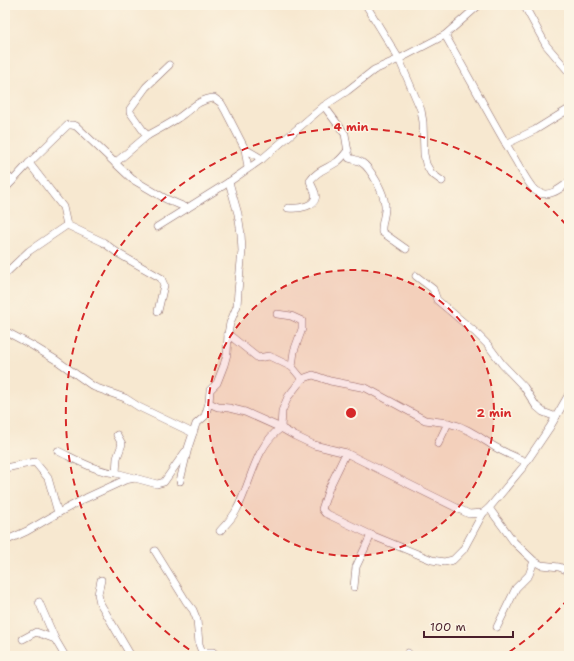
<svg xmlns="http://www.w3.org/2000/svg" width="574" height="661" viewBox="0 0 574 661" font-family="'Shantell Sans',sans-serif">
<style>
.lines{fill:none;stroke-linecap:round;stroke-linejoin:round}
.minor-casing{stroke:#876565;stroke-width:8}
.minor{stroke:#fff;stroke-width:7}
.ring{fill:none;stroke:#d62828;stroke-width:2;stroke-dasharray:7 5}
.centre{fill:#d62828;stroke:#fcf5e5;stroke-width:2}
.ring-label{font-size:12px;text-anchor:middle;font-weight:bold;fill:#d62828;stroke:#fcf5e5;stroke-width:3;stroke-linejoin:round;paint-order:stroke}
</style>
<rect width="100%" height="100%" fill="#fcf5e5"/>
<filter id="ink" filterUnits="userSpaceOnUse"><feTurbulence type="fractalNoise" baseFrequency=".025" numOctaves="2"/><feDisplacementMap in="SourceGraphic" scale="8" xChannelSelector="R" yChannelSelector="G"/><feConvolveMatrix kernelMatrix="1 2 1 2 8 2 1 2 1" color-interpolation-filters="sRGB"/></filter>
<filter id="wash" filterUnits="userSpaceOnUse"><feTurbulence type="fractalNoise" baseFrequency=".012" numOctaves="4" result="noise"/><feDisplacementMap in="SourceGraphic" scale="16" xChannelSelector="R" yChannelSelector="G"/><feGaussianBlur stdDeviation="0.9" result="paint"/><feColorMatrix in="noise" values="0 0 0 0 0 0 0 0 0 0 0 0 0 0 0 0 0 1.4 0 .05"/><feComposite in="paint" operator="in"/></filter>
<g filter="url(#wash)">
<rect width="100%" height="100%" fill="#f7e8d0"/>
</g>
<g filter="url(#ink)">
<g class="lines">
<!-- minor casing -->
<g class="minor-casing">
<g id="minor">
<path d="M366,5L399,59L445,35L479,5"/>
<path d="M524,5L546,45L569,72"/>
<path d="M445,35C469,77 491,119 516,161C520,168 530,187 536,191C548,199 560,189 569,182"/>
<path d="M169,65L146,87L130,109V112L147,136C157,130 168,125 178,118C190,110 199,99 214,98L221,103L225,110L245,149L248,168"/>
<path d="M324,106L345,134L349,158C353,159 357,160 361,162C371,168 384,193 385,205C386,214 381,223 382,232L406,249"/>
<path d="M506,144L535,130L569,109"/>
<path d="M245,149L262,159"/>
<path d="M29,163L63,207L67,225"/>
<path d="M115,163L147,136"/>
<path d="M5,173L12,181"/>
<path d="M5,189L29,163L68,125H72L76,126L132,179L166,199L187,208"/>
<path d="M288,208C297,209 319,207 315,193C314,189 311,185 310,181C316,171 328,168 337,162C341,159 345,154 348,150"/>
<path d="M157,227L229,182L262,159L324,106L347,91L374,70L399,59L421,110L423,122L424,154L426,164L431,173L442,181"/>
<path d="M5,274L29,251L67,225L103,242L119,254L161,278L164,285L158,311"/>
<path d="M416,276L433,289L437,300L475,332L488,345L502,364L524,387L536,406L543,412L556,417"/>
<path d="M277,314L291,316L302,321V329L294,351L292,367L302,379"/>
<path d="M5,331L33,346L56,360L94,387L125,398L139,407L193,433"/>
<path d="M228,334L258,358L269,356L292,367"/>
<path d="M209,403L210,390L217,383L224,365L227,354L228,334L230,323L237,306L238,291L242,251L241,234L238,214L229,182"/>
<path d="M117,435L122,444L117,458L116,473L157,484L164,482L185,452"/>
<path d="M438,444L448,423C467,427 479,437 495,447C505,453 516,457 526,462"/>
<path d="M58,451C77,460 95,471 116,473"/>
<path d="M346,453L329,488L322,509L325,513L371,535L432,560L444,562L453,560L463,550L483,513L489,508L523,467L550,427L569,394"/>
<path d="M5,468L35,462L48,478L58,513"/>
<path d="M180,481L188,448L196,424L205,416L209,403L218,407L229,408L245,412L281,428L295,436L314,445L346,453L469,514L483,513"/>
<path d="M489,508L514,542L534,561L541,565L559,567L569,571"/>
<path d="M220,531C226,524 233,518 237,509C251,483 255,446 281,428L282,411L288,397L302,379L313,375L330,381L366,388L425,420L448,423"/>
<path d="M5,541L27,531L58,513L86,498L125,480L135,478"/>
<path d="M155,551L186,601L193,610L197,620L199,644L202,652H213L217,656"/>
<path d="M101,580L98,594L100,603L131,656"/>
<path d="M354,587L356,567L371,535"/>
<path d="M39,602L55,639L65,656"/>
<path d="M497,627L516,588L529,575L534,561"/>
<path d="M23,639L36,632L55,639"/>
<path d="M406,656L408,653"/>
</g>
</g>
<!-- minor -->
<use href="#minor" class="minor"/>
</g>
</g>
<!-- distance rings -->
<circle cx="351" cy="413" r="143" fill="#d62828" fill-opacity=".12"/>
<g class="ring">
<circle cx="351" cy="413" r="143"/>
<path d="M568 599A286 286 0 0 1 503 656M199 656A286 286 0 1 1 568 227"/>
</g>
<circle cx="351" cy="413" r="6" class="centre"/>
<g class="ring-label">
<text x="351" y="131">4 min</text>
<text x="494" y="417">2 min</text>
</g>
<!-- margin -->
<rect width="574" height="661" fill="none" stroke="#fcf5e5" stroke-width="20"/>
<!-- scale -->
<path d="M424 631v6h89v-6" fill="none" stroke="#4a1f2b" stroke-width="2"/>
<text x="430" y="631" font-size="12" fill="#4a1f2b" stroke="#fcf5e5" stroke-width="3" paint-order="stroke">100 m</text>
</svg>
